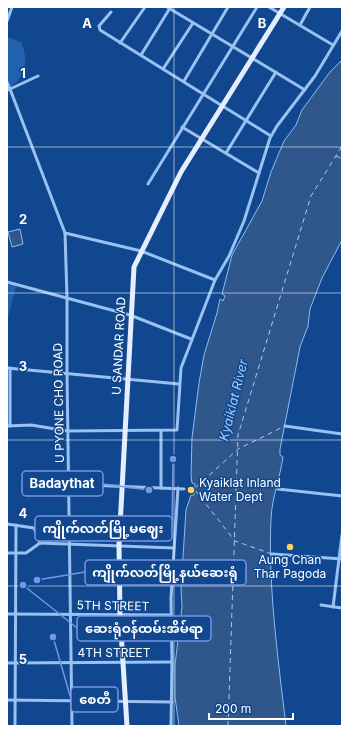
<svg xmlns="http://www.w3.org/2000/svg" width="349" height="733" viewBox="0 0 349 733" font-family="Inter,'Noto Sans Myanmar',sans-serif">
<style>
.green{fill:#2261ad}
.water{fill:#2f578c;stroke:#8abcf6}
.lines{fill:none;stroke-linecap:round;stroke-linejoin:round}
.ferry{stroke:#a4cbfa;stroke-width:1;stroke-dasharray:5 4;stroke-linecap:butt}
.minor{stroke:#99c1f2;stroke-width:3}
.primary{stroke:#e4eeff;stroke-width:5}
.grid{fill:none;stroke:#fff;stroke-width:1;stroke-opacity:0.55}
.poi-dot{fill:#ffd05a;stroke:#10478e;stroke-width:1.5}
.labels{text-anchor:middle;stroke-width:3;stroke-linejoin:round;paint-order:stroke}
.street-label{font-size:12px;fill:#fff;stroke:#10478e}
.poi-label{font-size:12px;fill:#fff;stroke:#10478e;text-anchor:start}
.water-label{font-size:13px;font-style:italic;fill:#a4cbfa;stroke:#10478e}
.grid-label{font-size:13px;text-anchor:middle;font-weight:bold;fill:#fff;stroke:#10478e;stroke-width:3;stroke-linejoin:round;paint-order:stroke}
.leader{fill:none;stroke:#7795e8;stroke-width:1.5}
.callout-dot{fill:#7795e8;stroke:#10478e;stroke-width:1.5}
.callout{fill:#10478e;stroke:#7795e8;stroke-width:1.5}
.callout-label{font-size:13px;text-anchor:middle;font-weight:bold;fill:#fff}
</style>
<rect width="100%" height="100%" fill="#10478e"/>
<!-- green -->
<g class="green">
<path d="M7,37L21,42C29,60 26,79 7,88Z"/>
<path d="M7,284L16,286L7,322Z"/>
</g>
<!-- water -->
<g class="water">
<path d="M342,60V240L322,278L310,309L308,326L300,347L280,449V455L283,457C280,478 272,497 271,519C268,588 278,658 286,726H179L175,697V665L182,607L181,588L186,510L191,495H194L195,484L192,483L191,476L192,438L199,383L204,355L217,313L220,299L223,301L225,296L222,294L232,255L262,201L271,172L284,141L296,125L302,110L330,72Z"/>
<path d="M20,229L23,244L12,247L8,232Z"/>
</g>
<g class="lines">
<!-- ferry -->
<g class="ferry">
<path d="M336,156L342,159"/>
<path d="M272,554L235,541L194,489L238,449L283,427"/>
<path d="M228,726L238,435L311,196L342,146"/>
</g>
<!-- minor -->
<g class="minor">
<path d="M167,7L305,90"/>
<path d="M269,7L333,45"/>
<path d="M111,12L99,26L100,30L271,136"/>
<path d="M7,21L12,7"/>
<path d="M300,25L310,7"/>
<path d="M120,43L145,7"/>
<path d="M141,55L170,8"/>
<path d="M163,69L193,23"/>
<path d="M38,76L10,89L65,233L67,298V373L72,726"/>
<path d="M184,81L228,7"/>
<path d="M7,82L10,89L7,90"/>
<path d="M182,127L259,173"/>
<path d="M226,153L276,72"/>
<path d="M148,184L257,7"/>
<path d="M65,233L141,251L215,280"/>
<path d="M7,282L130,315L191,339"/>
<path d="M7,368L179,384"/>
<path d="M10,368V426"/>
<path d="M7,426L31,425L68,431L177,430L181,368L215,280L229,256L244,221L270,138L277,126L315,76L342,31"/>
<path d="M285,426L342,434"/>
<path d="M41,483L184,489"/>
<path d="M161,488V431"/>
<path d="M278,489L342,496"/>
<path d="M7,524L34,528L40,543"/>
<path d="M40,543L174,548"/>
<path d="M7,553H26L40,543"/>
<path d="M272,554L342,559"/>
<path d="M321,605L342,608"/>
<path d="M333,607L342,535"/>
<path d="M7,614L171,615"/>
<path d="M7,663L172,662"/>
<path d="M7,700L172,702"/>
<path d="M15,726L16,525"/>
<path d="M171,726L172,662L171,598L178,488"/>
</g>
<!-- primary -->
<path class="primary" d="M127,726L120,615L119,545L134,267L181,172L284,7"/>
</g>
<!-- grid -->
<path class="grid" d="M174,7V726M7,147H342M7,293H342M7,440H342M7,586H342"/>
<!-- markers -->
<g class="poi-dot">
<circle cx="191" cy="490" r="4"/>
<circle cx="290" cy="547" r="4"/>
</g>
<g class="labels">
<!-- street labels -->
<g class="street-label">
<text transform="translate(119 346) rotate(-87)" y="4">U SANDAR ROAD</text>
<text transform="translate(59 403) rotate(-91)" y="4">U PYONE CHO ROAD</text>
<text transform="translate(113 606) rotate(1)" y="4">5TH STREET</text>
<text x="114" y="657">4TH STREET</text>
</g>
<!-- poi labels -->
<g class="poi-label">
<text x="199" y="487">Kyaiklat Inland<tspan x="199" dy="14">Water Dept</tspan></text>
<text x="290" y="564" text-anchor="middle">Aung Chan<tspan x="290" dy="14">Thar Pagoda</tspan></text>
</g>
<!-- water labels -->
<g class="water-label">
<text transform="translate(233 400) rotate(-76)" y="5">Kyaiklat River</text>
</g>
</g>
<g class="grid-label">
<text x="87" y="28">A</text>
<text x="262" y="28">B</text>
<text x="23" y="78">1</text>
<text x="23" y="224">2</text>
<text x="23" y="371">3</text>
<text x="23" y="518">4</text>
<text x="23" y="664">5</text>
</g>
<!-- callouts -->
<path class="leader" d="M149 490L103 484M173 459L172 528M37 580L85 572M23 585L77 628M53 637L71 699"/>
<g class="callout-dot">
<circle cx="149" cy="490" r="4"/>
<circle cx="173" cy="459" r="4"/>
<circle cx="37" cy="580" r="4"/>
<circle cx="23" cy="585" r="4"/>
<circle cx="53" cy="637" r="4"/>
</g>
<g class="callout">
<rect x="22" y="471" width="81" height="25" rx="4"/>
<rect x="35" y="516" width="137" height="25" rx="4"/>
<rect x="85" y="560" width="161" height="25" rx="4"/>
<rect x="77" y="616" width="134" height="25" rx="4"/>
<rect x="71" y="687" width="47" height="25" rx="4"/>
</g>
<g class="callout-label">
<text x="62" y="488">Badaythat</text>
<text x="103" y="533">ကျိုက်လတ်မြို့မဈေး</text>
<text x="165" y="577">ကျိုက်လတ်မြို့နယ်ဆေးရုံ</text>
<text x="144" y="633">ဆေးရုံဝန်ထမ်းအိမ်ရာ</text>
<text x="95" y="704">စေတီ</text>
</g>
<!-- border -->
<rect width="349" height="733" fill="none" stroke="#ffffff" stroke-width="16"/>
<!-- scale -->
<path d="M209 713v6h84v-6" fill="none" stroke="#ffffff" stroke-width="2"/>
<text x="215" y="713" font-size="12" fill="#ffffff" stroke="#10478e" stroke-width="3" paint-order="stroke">200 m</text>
</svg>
